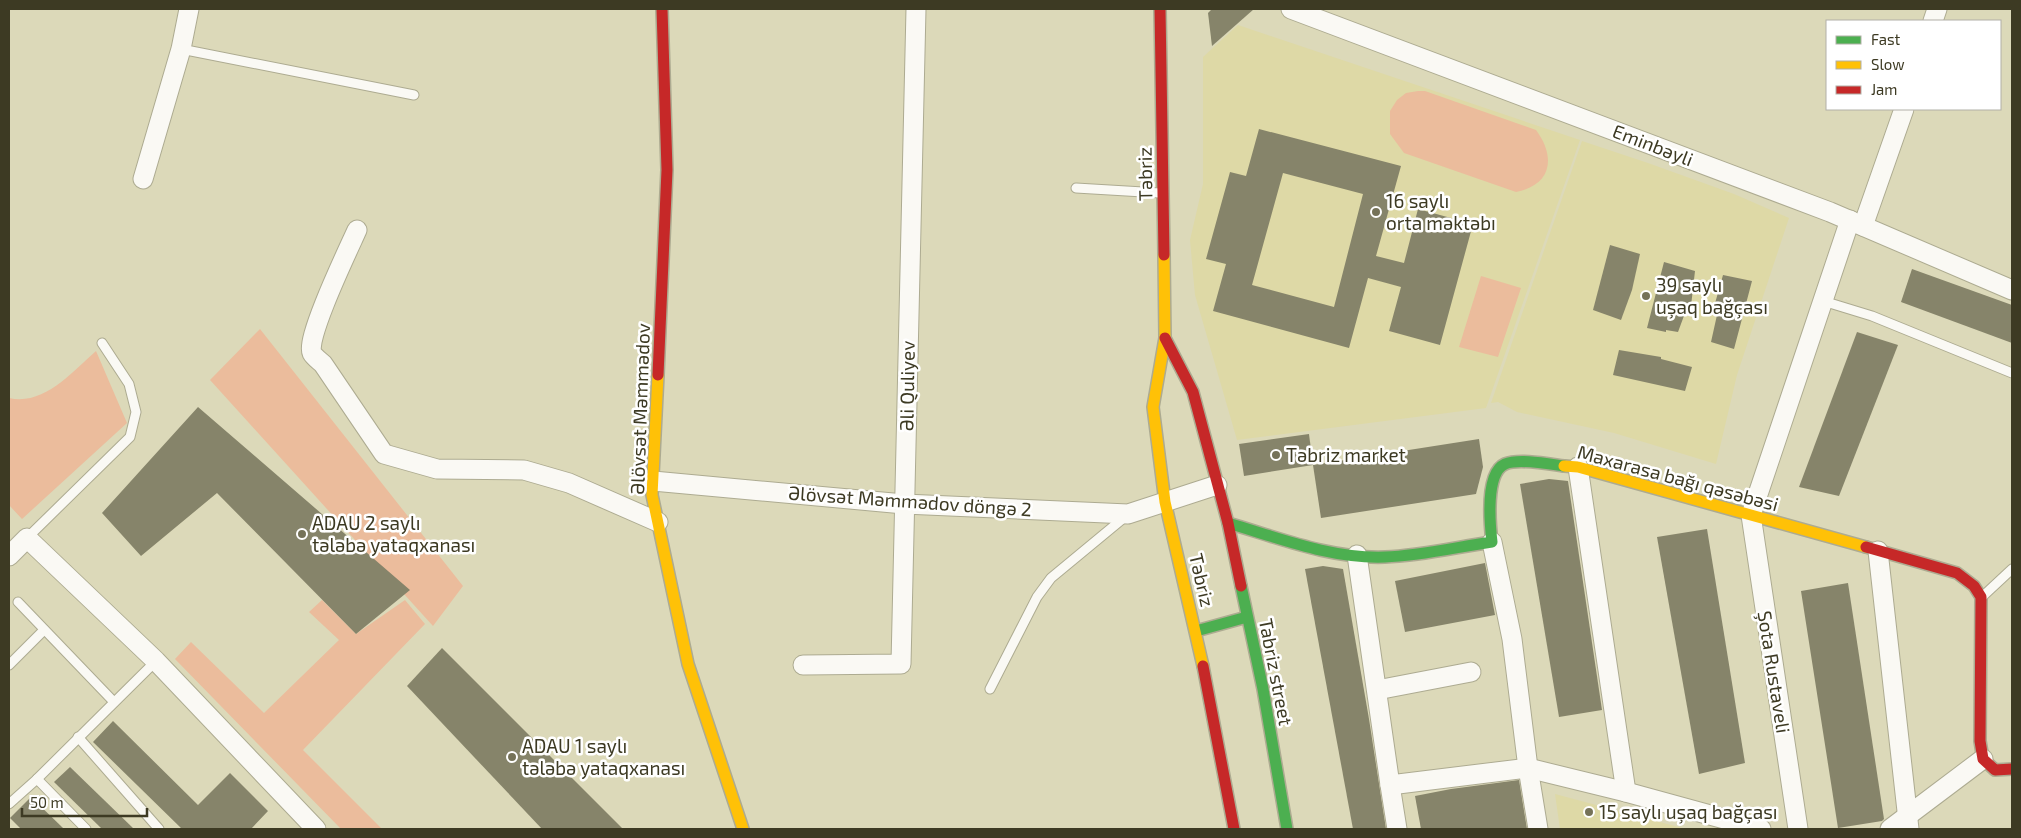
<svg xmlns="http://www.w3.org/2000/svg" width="2021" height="838" viewBox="0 0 2021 838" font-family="'Exo 2',sans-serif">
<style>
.built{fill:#ded9a6}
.green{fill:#ebbc9c}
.building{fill:#86846a;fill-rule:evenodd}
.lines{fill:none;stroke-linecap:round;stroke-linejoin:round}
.lane-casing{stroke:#adab91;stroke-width:11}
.street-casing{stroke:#adab91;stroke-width:21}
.fast-casing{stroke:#adab91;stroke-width:14}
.slow-casing{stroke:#adab91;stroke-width:14}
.jam-casing{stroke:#adab91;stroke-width:14}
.lane{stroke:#faf9f4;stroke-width:9}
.street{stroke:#faf9f4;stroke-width:19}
.fast{stroke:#4caf50;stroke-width:11}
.slow{stroke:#ffc107;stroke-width:11}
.jam{stroke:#c62828;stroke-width:11}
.poi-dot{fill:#757258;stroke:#fff;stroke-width:2}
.labels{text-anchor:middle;stroke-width:5;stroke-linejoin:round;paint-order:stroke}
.street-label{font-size:19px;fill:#3d3a23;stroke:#fff}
.poi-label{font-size:19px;fill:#3d3a23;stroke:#fff;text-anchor:start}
</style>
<rect width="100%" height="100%" fill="#dcd9b9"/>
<!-- built -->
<g class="built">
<path d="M1238,25L1580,140L1486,408L1237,440L1195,295L1190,240L1203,184V57Z"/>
<path d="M1582,141L1648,163L1734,194L1789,218L1737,375L1716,464L1614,433L1517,412L1498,402L1491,403Z"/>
<path d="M1555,794L1686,829H1560Z"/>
</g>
<!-- green -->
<g class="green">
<path d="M1418,91H1425L1536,130C1556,157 1552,185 1516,192L1404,153L1390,134V111L1397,100L1406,93Z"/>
<path d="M1481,276L1521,288L1498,357L1459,347Z"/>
<path d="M260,329L463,586L433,626L210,380Z"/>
<path d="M96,351L127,423L22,519L9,505V398C44,406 72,372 96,351Z"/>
<path d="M322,600L356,634L405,600L425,624L303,750L382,829H341L175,659L191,642L264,713L339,640L309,612Z"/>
</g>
<!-- building -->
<g class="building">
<path d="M1212,9H1254L1212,46L1208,13Z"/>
<path d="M1259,129L1401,166L1376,256L1404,263L1418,209L1473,224L1440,345L1389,331L1401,287L1368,278L1349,348L1213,311L1226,264L1206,259L1230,172L1246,176ZM1283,173L1363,194L1334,307L1252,285Z"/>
<path d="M1610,245L1640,254L1632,290L1621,320L1593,310Z"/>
<path d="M1664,262L1695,271L1691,306L1688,305L1678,332L1666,330V332L1647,328Z"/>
<path d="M1912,269L2012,305V343L1901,302Z"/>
<path d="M1723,275L1752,281L1734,349L1711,342L1717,315L1712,314Z"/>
<path d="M1857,332L1898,345L1839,496L1799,487Z"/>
<path d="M1619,350L1661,357V359L1692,367L1685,391L1613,375Z"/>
<path d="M198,407L410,590L356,634L217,493L141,556L102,513Z"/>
<path d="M1309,434L1313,465L1244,476L1239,444Z"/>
<path d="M1479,439L1483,467L1476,494L1321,518L1313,465Z"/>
<path d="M1549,479L1568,481L1602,710L1559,717L1520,484Z"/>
<path d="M1707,529L1745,763L1699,774L1657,537Z"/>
<path d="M1485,563L1495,615L1405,632L1395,581Z"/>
<path d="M1323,566L1343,569L1369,719L1386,829H1353L1305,569Z"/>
<path d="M1848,583L1884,819L1882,821L1838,828L1801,591Z"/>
<path d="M442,648L623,829H542L407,686Z"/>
<path d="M113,721L198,805L230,773L268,811L251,829H182L93,742Z"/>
<path d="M70,767L134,829H102L54,782Z"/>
<path d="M1519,780L1527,829H1421L1415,796L1451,789Z"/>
<path d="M31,797L64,829H21L10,818Z"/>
</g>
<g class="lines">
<!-- lane casing -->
<g class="lane-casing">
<g id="lane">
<path d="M181,49L414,95"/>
<path d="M1076,188L1160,193"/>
<path d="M1823,301L1872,316L2012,373"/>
<path d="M27,538L130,437L136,412L129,384L102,343"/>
<path d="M1983,596L2012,569"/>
<path d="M18,602L114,702"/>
<path d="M9,665L44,630"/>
<path d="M990,689L1037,597L1051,578L1126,516"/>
<path d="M78,737L159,829"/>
<path d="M37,779L86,829"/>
<path d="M9,804L37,779L156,661"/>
</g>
</g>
<!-- street casing -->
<g class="street-casing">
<g id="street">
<path d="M1291,9L1830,212L2012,290"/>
<path d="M1933,21L1937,9"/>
<path d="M143,179L181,49L189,9"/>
<path d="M1863,226L1904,109"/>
<path d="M357,230C349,248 305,339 312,353C314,357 320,361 323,364L384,454L437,469L524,470L569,483L658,522"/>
<path d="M1578,467L1626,792"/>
<path d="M653,481L904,504L1128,514L1217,485"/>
<path d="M1492,542L1512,639L1528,768L1538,829"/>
<path d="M1878,551L1909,829"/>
<path d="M1357,555L1390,785L1528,768L1626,792L1761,829"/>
<path d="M9,556L27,538L156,661L316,829"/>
<path d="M803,665L901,664L916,9"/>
<path d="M1377,690L1471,672"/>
<path d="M1390,785L1397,829"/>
<path d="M1798,829L1751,515L1850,220"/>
<path d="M1890,829L1983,759"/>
</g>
</g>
<!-- fast casing -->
<g class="fast-casing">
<g id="fast">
<path d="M1228,523C1279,538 1331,559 1385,557C1421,556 1457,547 1492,542C1490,525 1485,473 1505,464C1519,458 1549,464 1564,466"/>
<path d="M1241,586L1263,689L1287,829"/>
<path d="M1196,631L1247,617"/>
</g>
</g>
<!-- slow casing -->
<g class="slow-casing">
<g id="slow">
<path d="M1164,255L1165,338L1153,407L1165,502L1203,666"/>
<path d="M658,375L652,495L688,664L743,829"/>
<path d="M1564,466L1578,467L1866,547"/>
</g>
</g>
<!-- jam casing -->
<g class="jam-casing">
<g id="jam">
<path d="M1160,9L1164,255"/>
<path d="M1165,338L1193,392L1228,523L1241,586"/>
<path d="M658,375L667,170L662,9"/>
<path d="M1866,547L1957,573L1974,586L1981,597L1980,741L1983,759L1995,770L2012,769"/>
<path d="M1203,666L1234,829"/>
</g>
</g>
<!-- lane -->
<use href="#lane" class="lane"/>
<!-- street -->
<use href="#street" class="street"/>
<!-- fast -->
<use href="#fast" class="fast"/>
<!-- slow -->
<use href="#slow" class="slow"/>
<!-- jam -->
<use href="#jam" class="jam"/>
</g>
<!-- markers -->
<g class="poi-dot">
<circle cx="1376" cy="212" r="5"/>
<circle cx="1646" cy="296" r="5"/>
<circle cx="1276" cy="455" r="5"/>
<circle cx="302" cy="534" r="5"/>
<circle cx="512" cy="757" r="5"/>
<circle cx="1589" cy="812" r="5"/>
</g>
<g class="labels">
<!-- street labels -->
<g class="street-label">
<text transform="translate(1653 145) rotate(21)" y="7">Eminbəyli</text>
<text transform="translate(1145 174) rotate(-91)" y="7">Təbriz</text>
<text transform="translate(907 386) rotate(-89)" y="7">Əli Quliyev</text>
<text transform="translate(640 409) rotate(-88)" y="7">Əlövsət Məmmədov</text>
<text transform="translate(1678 478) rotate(15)" y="7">Maxarasa bağı qəsəbəsi</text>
<text transform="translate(910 501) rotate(4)" y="7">Əlövsət Məmmədov döngə 2</text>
<text transform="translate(1202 580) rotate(77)" y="7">Təbriz</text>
<text transform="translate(1276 672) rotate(79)" y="7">Tabriz street</text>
<text transform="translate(1774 672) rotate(81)" y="7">Şota Rustaveli</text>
</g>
<!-- poi labels -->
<g class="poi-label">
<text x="1386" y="208">16 saylı<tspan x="1386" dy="22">orta məktəbı</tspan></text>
<text x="1656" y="292">39 saylı<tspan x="1656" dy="22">uşaq bağçası</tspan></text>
<text x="1286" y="462">Təbriz market</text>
<text x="312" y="530">ADAU 2 saylı<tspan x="312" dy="22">tələbə yataqxanası</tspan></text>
<text x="522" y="753">ADAU 1 saylı<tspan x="522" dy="22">tələbə yataqxanası</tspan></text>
<text x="1599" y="819">15 saylı uşaq bağçası</text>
</g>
</g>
<!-- border -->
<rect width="2021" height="838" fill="none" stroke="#3d3a23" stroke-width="20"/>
<!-- legend -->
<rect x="1826" y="20" width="175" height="90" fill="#ffffff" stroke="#b1b0a7"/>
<rect x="1836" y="36" width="25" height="8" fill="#4caf50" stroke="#b1b0a7"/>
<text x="1871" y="45" font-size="15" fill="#3d3a23">Fast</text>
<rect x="1836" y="61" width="25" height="8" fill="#ffc107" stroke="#b1b0a7"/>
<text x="1871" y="70" font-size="15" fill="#3d3a23">Slow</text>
<rect x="1836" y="86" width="25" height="8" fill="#c62828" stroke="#b1b0a7"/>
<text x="1871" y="95" font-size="15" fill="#3d3a23">Jam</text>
<!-- scale -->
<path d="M22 808v8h125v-8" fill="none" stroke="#3d3a23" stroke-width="2.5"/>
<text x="30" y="808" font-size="15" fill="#3d3a23" stroke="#ffffff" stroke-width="4" paint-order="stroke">50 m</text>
</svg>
